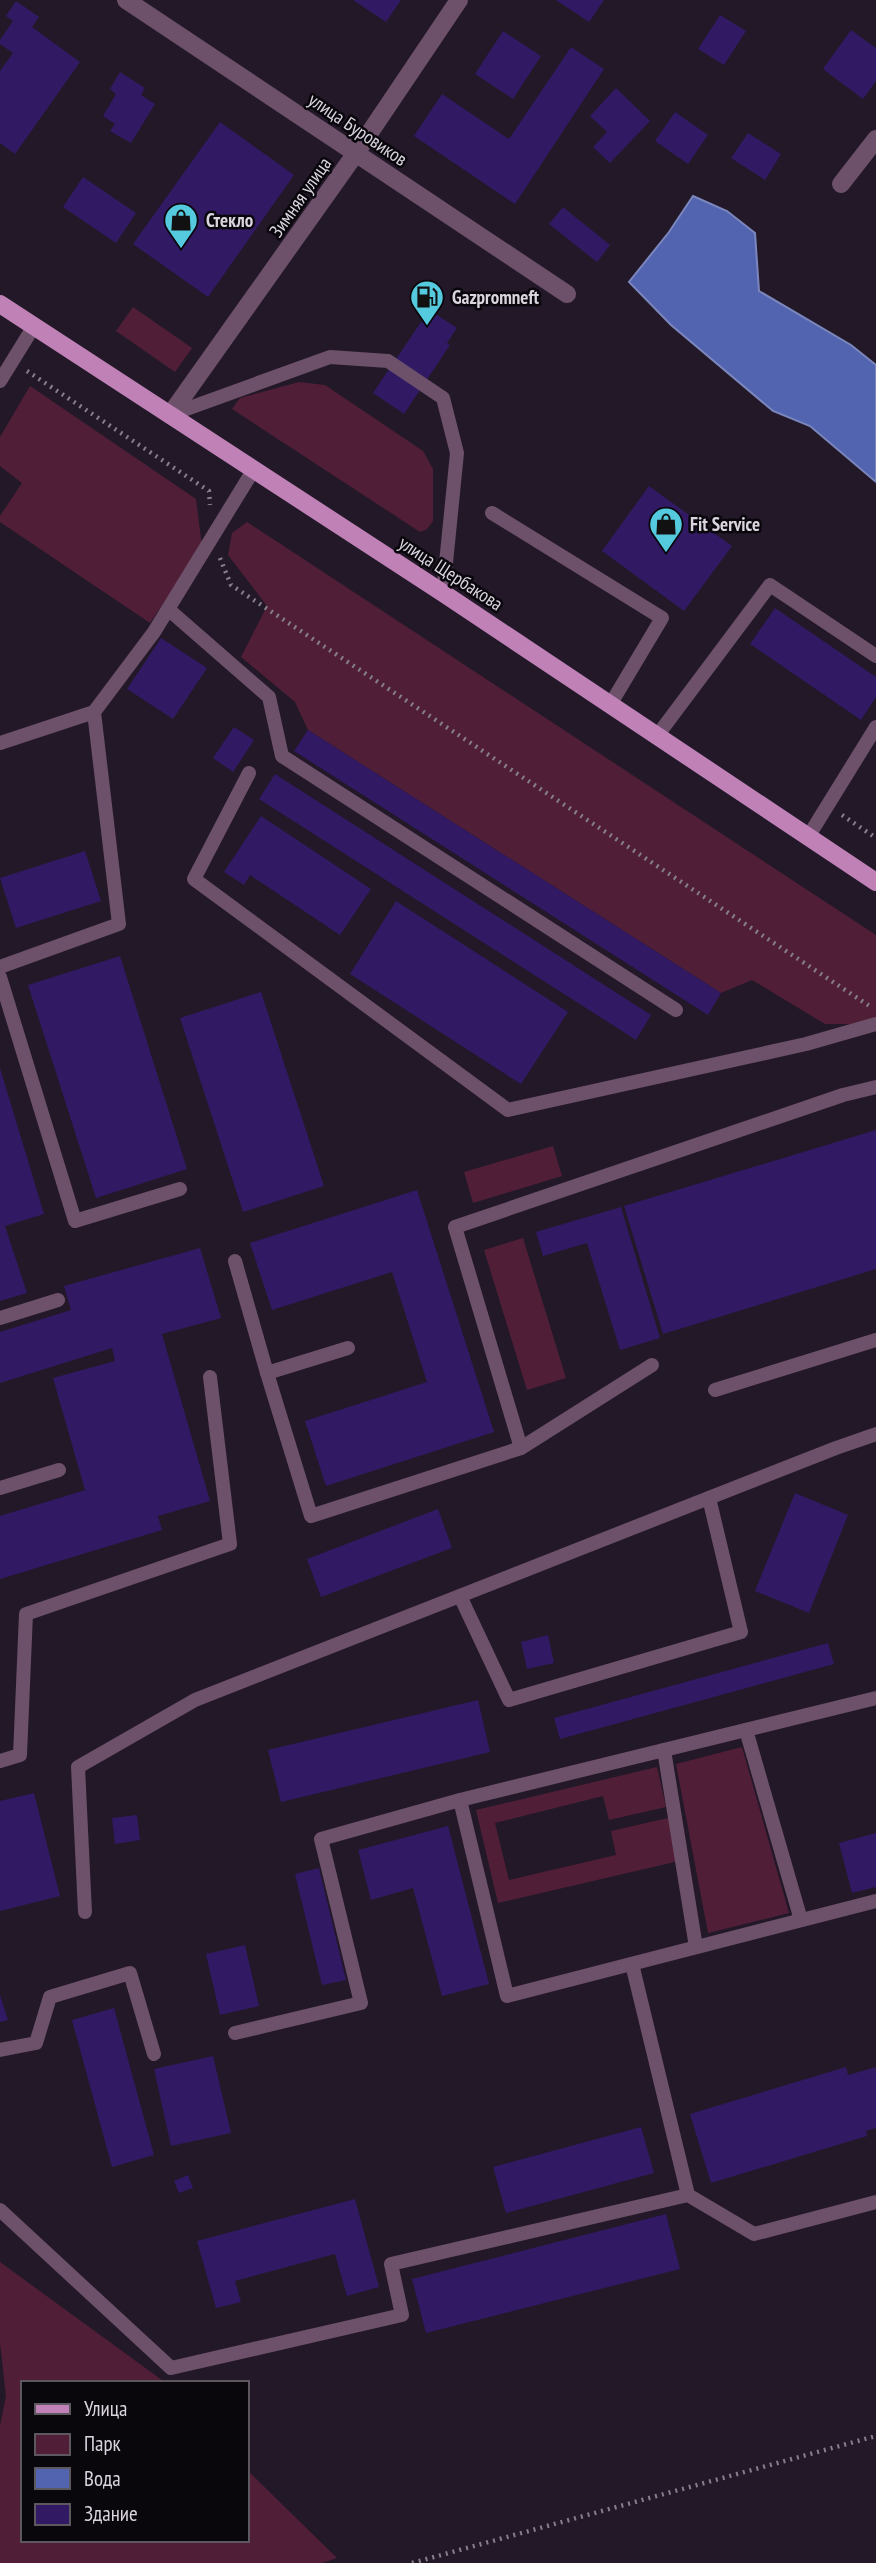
<svg xmlns="http://www.w3.org/2000/svg" width="876" height="2563" viewBox="0 0 876 2563" font-family="'PT Sans Narrow',sans-serif">
<style>
.green{fill:#501f37}
.water{fill:#5264af;stroke:#7b86bd;stroke-width:2}
.building{fill:#311a63}
.lines{fill:none;stroke-linecap:round;stroke-linejoin:round}
.path{stroke:#867e8b;stroke-width:4.5;stroke-dasharray:2 5;stroke-linecap:butt}
.lane{stroke:#6d5069;stroke-width:14}
.street{stroke:#6d5069;stroke-width:18}
.primary{stroke:#bf81b6;stroke-width:18}
.labels{text-anchor:middle;stroke-width:5;stroke-linejoin:round;paint-order:stroke}
.street-label{font-size:19px;fill:#dad4df;stroke:#09060c}
.poi-label{font-size:19px;font-weight:bold;fill:#dad4df;stroke:#09060c;text-anchor:start}
</style>
<rect width="100%" height="100%" fill="#221828"/>
<!-- green -->
<g class="green">
<path d="M133,307L192,348L175,372L116,331Z"/>
<path d="M299,382L325,385L423,451L433,469V521L427,529L420,532L232,409L240,398Z"/>
<path d="M30,386L196,499L202,546L150,623L0,522V516L22,483L0,466V437Z"/>
<path d="M247,522L876,935V1024H825L752,980L721,993L308,730L295,702L241,657L267,606L228,555L232,533Z"/>
<path d="M553,1146L562,1176L473,1203L464,1172Z"/>
<path d="M523,1238L566,1378L527,1390L484,1250Z"/>
<path d="M742,1747L789,1913L708,1933L676,1764Z"/>
<path d="M657,1767L666,1807L609,1820L603,1796L495,1823L509,1880L616,1855L611,1831L668,1818L679,1861L498,1903L476,1810Z"/>
<path d="M0,2262L166,2383H23V2540H247V2470L337,2558L322,2563H0V2426L6,2396L0,2343Z"/>
</g>
<!-- water -->
<path class="water" d="M693,196L727,211L755,233L759,291L851,345L876,365V482L810,426L773,411L671,325L629,282L669,232Z"/>
<!-- building -->
<g class="building">
<path d="M353,0H401L386,22Z"/>
<path d="M556,0H604L589,22Z"/>
<path d="M16,1L39,17L32,27L80,62L15,154L0,143V71L13,53L0,44V40L13,21L6,16Z"/>
<path d="M720,15L746,31L724,65L698,49Z"/>
<path d="M851,30L876,48V81L863,99L823,69Z"/>
<path d="M503,31L541,56L513,99L475,74Z"/>
<path d="M571,47L604,69L515,204L414,136L442,94L509,139Z"/>
<path d="M120,72L145,88L141,95L155,104L131,143L110,131L115,124L103,116L116,94L110,89Z"/>
<path d="M616,88L650,121L610,163L593,147L607,132L590,116Z"/>
<path d="M675,112L708,135L688,164L655,141Z"/>
<path d="M220,122L294,175L208,297L133,244Z"/>
<path d="M748,133L781,154L765,180L731,158Z"/>
<path d="M83,177L136,213L116,243L63,207Z"/>
<path d="M563,207L610,245L597,262L549,224Z"/>
<path d="M431,311L457,328L447,343L450,345L404,414L373,393L419,325Z"/>
<path d="M649,486L732,546L684,611L602,551Z"/>
<path d="M775,608L876,677V697L861,720L750,644Z"/>
<path d="M161,638L207,668L173,719L127,689Z"/>
<path d="M234,727L254,740L233,772L213,758Z"/>
<path d="M308,730L721,993L708,1015L294,751Z"/>
<path d="M275,774L651,1015L636,1040L259,799Z"/>
<path d="M261,816L371,889L340,935L250,875L244,885L224,872Z"/>
<path d="M85,851L101,901L16,928L0,878Z"/>
<path d="M396,901L568,1012L521,1084L350,974Z"/>
<path d="M120,956L187,1169L96,1198L28,985Z"/>
<path d="M261,992L324,1186L243,1212L180,1018Z"/>
<path d="M0,1068L44,1214L5,1226L27,1293L0,1301Z"/>
<path d="M876,1130V1269L663,1334L624,1206Z"/>
<path d="M417,1190L494,1432L326,1486L305,1421L427,1382L392,1272L272,1310L250,1243Z"/>
<path d="M621,1207L660,1338L620,1350L587,1243L543,1256L536,1232Z"/>
<path d="M200,1248L221,1318L162,1334L210,1501L158,1516L162,1530L0,1579V1516L92,1488L85,1490L53,1378L115,1361L112,1348L0,1383V1332L71,1310L64,1286Z"/>
<path d="M795,1493L848,1515L809,1613L755,1591Z"/>
<path d="M438,1509L452,1548L321,1597L307,1559Z"/>
<path d="M548,1635L554,1663L527,1669L521,1642Z"/>
<path d="M828,1643L834,1664L560,1739L554,1718Z"/>
<path d="M478,1700L490,1752L281,1802L268,1750Z"/>
<path d="M34,1793L60,1896L0,1911V1801Z"/>
<path d="M137,1815L140,1840L115,1844L112,1818Z"/>
<path d="M448,1826L489,1984L442,1996L413,1888L371,1900L358,1850Z"/>
<path d="M876,1833V1887L852,1893L839,1843Z"/>
<path d="M319,1868L346,1980L322,1985L295,1874Z"/>
<path d="M245,1945L259,2006L220,2015L206,1954Z"/>
<path d="M0,1995L8,2020L0,2022Z"/>
<path d="M114,2008L154,2155L112,2167L72,2020Z"/>
<path d="M213,2056L231,2133L171,2146L154,2069Z"/>
<path d="M846,2067L848,2075L876,2067V2128L866,2131L867,2136L711,2183L690,2114Z"/>
<path d="M641,2127L654,2173L506,2213L493,2167Z"/>
<path d="M188,2175L193,2188L179,2193L174,2181Z"/>
<path d="M355,2199L379,2287L347,2296L335,2254L235,2281L241,2302L216,2308L197,2241Z"/>
<path d="M666,2214L680,2269L426,2333L412,2279Z"/>
</g>
<g class="lines">
<!-- path -->
<g class="path">
<path d="M27,371L209,491L210,505"/>
<path d="M220,558L231,585L871,1007"/>
<path d="M842,815L876,838"/>
<path d="M412,2563L876,2436"/>
</g>
<!-- lane -->
<g class="lane">
<path d="M0,381L34,326"/>
<path d="M170,415L330,357L388,361L443,398L457,453L443,593"/>
<path d="M492,513L662,618L610,705"/>
<path d="M168,609L269,697L282,756L676,1010"/>
<path d="M657,736L770,585L876,656"/>
<path d="M0,743L94,712L154,632L254,469"/>
<path d="M249,773L194,879L508,1110L806,1044L876,1024"/>
<path d="M808,837L876,727"/>
<path d="M0,967L119,924L94,712"/>
<path d="M0,977L75,1221L180,1189"/>
<path d="M235,1261L267,1373"/>
<path d="M0,1318L58,1300"/>
<path d="M348,1348L267,1373L311,1516L521,1448L455,1227L843,1095L876,1087"/>
<path d="M715,1390L876,1340"/>
<path d="M521,1448L652,1365"/>
<path d="M0,1488L59,1470"/>
<path d="M460,1596L509,1700L741,1632L709,1498"/>
<path d="M746,1730L801,1920"/>
<path d="M664,1750L696,1947"/>
<path d="M0,1761L20,1755L26,1614L230,1544L210,1377"/>
<path d="M460,1800L507,1996L876,1901"/>
<path d="M85,1912L78,1767L195,1700L836,1448L876,1434"/>
<path d="M235,2033L361,2003L321,1839L460,1800L876,1698"/>
<path d="M0,2050L36,2043L50,1997L130,1973L154,2054"/>
<path d="M688,2195L754,2234L876,2202"/>
<path d="M0,2210L171,2368L402,2315L391,2264L688,2195L632,1964"/>
</g>
<!-- street -->
<g class="street">
<path d="M126,0L567,294"/>
<path d="M841,184L876,139"/>
<path d="M170,415L356,153L459,0"/>
</g>
<!-- primary -->
<path class="primary" d="M0,304L443,593L876,882"/>
</g>
<!-- icons -->
<defs>
<g id="shop-pin" transform="scale(1.75)"><path d="M0 17L-7.5 6A9.5 9.5 0 1 1 7.5 6Z" fill="#55cadf" stroke="#09060c"/><path d="M-5-2.5h2.3a2.7 3.5 0 0 1 5.4 0H5L5.5 6h-11ZM-1.5-2.5h3a1.5 2.3 0 0 0-3 0Z" fill="#111"/></g>
<g id="fuel-pin" transform="scale(1.75)"><path d="M0 17L-7.5 6A9.5 9.5 0 1 1 7.5 6Z" fill="#55cadf" stroke="#09060c"/><path d="M-5.5-6h7V0h2V4h1.3V-2.5L3-4.5l.8-.8L6-3V5H2.5V1h-1V6h-7ZM-4.2-4.7v3.2H.2V-4.7Z" fill="#111"/></g>
</defs>
<g fill-rule="evenodd">
<use href="#shop-pin" x="181" y="220"/>
<use href="#fuel-pin" x="427" y="297"/>
<use href="#shop-pin" x="666" y="524"/>
</g>
<g class="labels">
<!-- street labels -->
<g class="street-label">
<text transform="translate(358 129) rotate(34)" y="7">улица Буровиков</text>
<text transform="translate(300 197) rotate(-55)" y="7">Зимняя улица</text>
<text transform="translate(451 573) rotate(33)" y="7">улица Щербакова</text>
</g>
<!-- poi labels -->
<g class="poi-label">
<text x="206" y="227">Стекло</text>
<text x="452" y="304">Gazpromneft</text>
<text x="690" y="531">Fit Service</text>
</g>
</g>
<!-- legend -->
<rect x="21" y="2381" width="228" height="161" fill="#09060c" stroke="#5d5860" stroke-width="2"/>
<rect x="35" y="2404" width="35" height="10" fill="#bf81b6" stroke="#5d5860" stroke-width="2"/>
<text x="84" y="2416" font-size="21" fill="#dad4df">Улица</text>
<rect x="35" y="2434" width="35" height="21" fill="#501f37" stroke="#5d5860" stroke-width="2"/>
<text x="84" y="2451" font-size="21" fill="#dad4df">Парк</text>
<rect x="35" y="2468" width="35" height="21" fill="#5264af" stroke="#5d5860" stroke-width="2"/>
<text x="84" y="2486" font-size="21" fill="#dad4df">Вода</text>
<rect x="35" y="2504" width="35" height="21" fill="#311a63" stroke="#5d5860" stroke-width="2"/>
<text x="84" y="2521" font-size="21" fill="#dad4df">Здание</text>
</svg>
